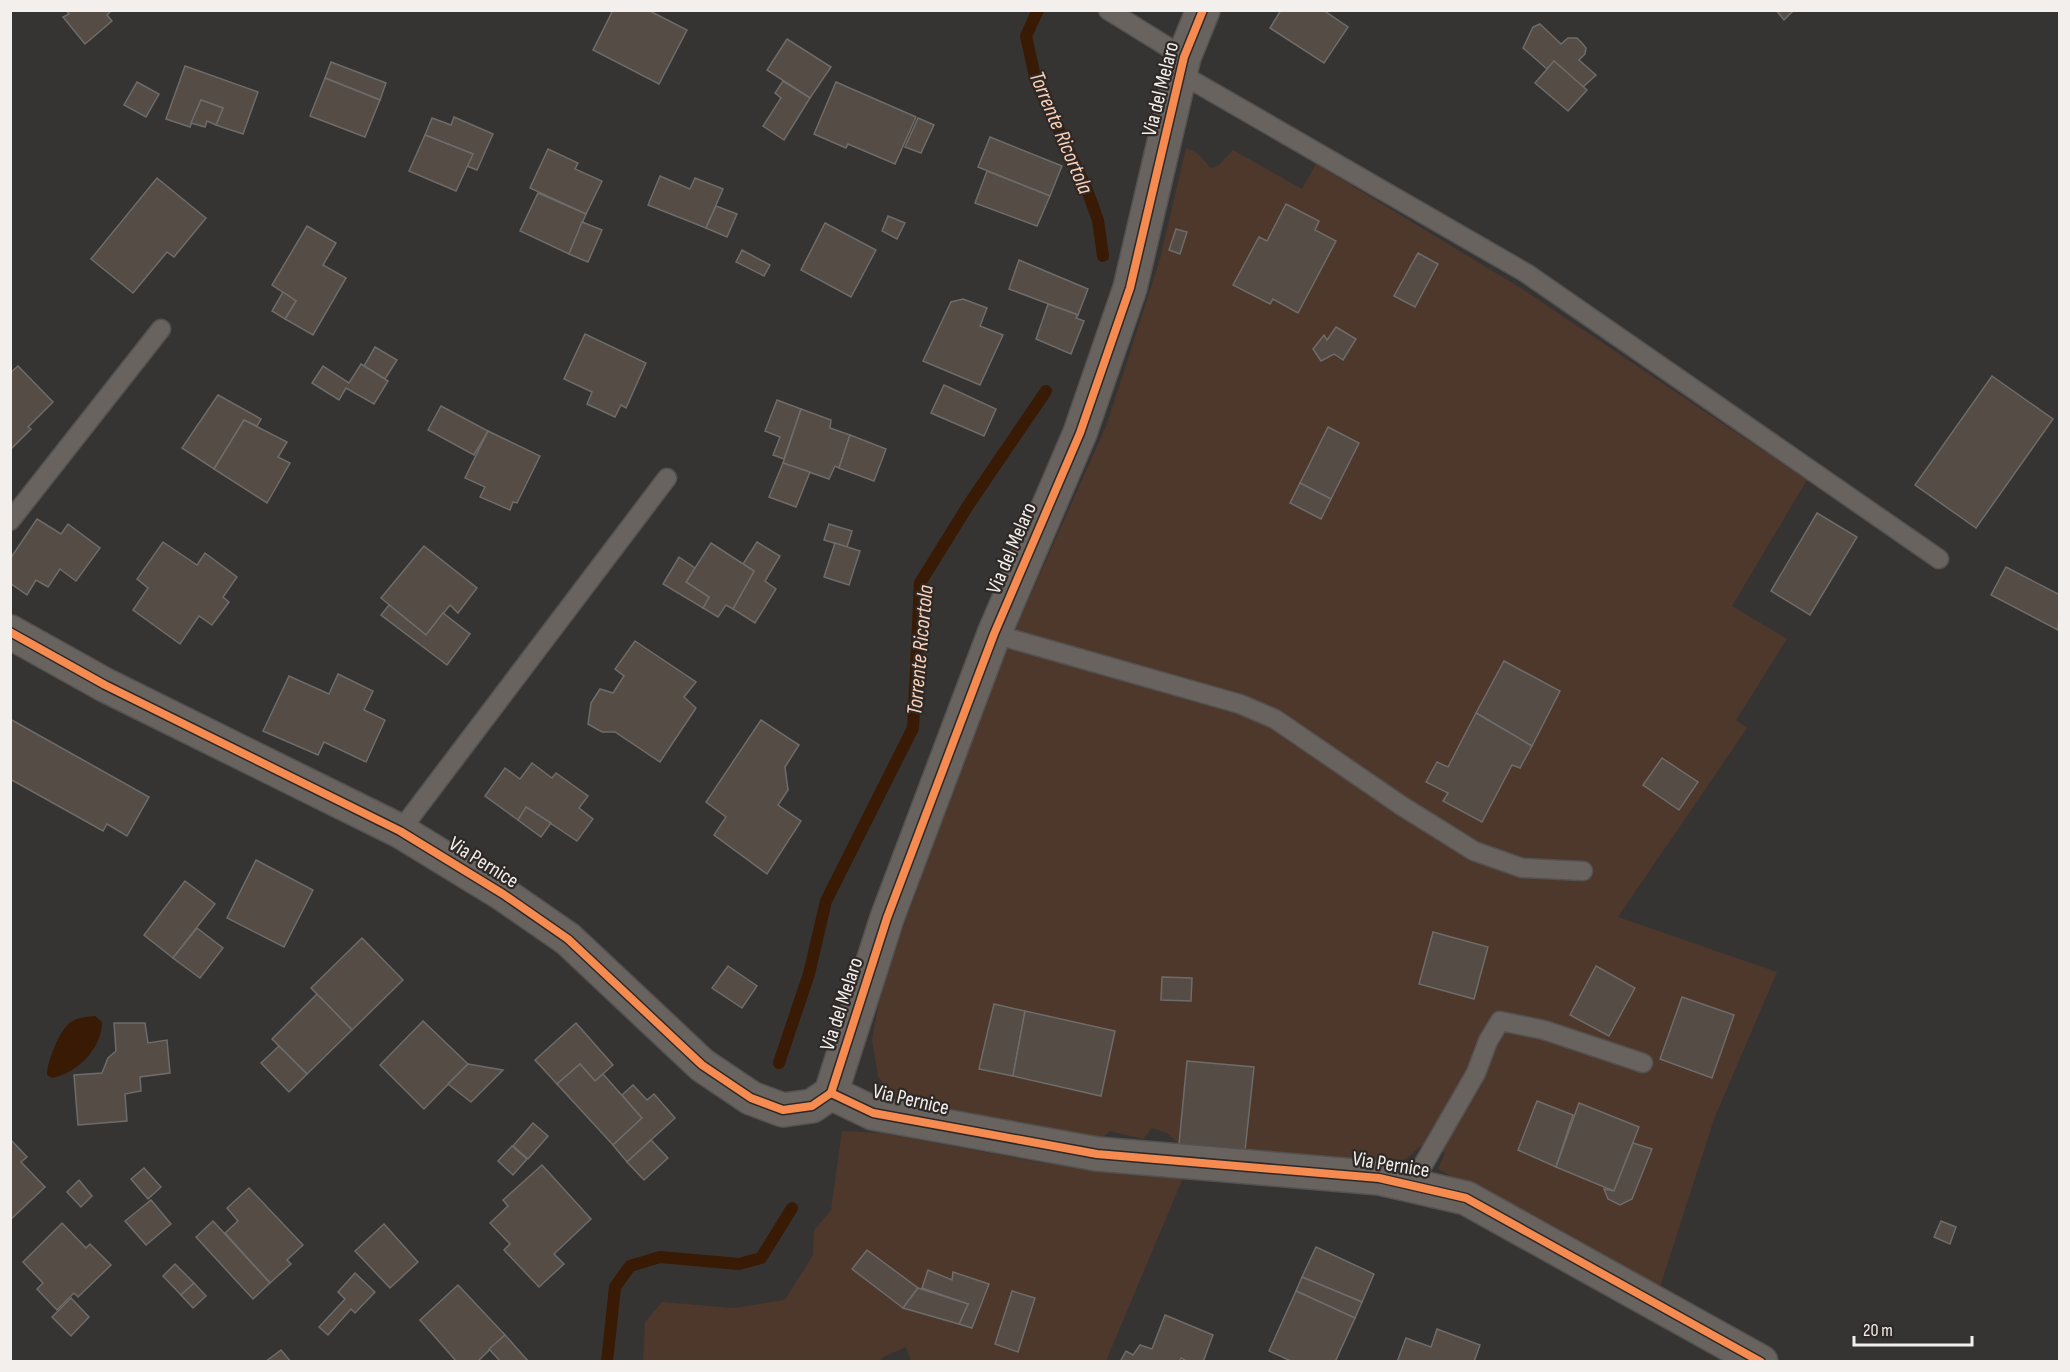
<svg xmlns="http://www.w3.org/2000/svg" width="2070" height="1372" viewBox="0 0 2070 1372" font-family="'Sofia Sans Condensed',sans-serif">
<style>
.green{fill:#4e382b}
.water{fill:#391a04}
.lines{fill:none;stroke-linecap:round;stroke-linejoin:round}
.stream{stroke:#391a04;stroke-width:12}
.building{fill:#544c45;stroke:#6e6c6a;stroke-width:1.5}
.lane-casing{stroke:#535251;stroke-width:21}
.street-casing{stroke:#535251;stroke-width:36}
.lane{stroke:#68635f;stroke-width:18}
.street{stroke:#68635f;stroke-width:33}
.cycleway-casing{stroke:#2e2926;stroke-width:11}
.cycleway{stroke:#f68b52;stroke-width:8}
.labels{text-anchor:middle;stroke-width:4.5;stroke-linejoin:round;paint-order:stroke}
.street-label{font-size:21px;fill:#f2efed;stroke:#2e2926}
.water-label{font-size:22px;font-style:italic;fill:#fad1b8;stroke:#2e2926}
</style>
<rect width="100%" height="100%" fill="#363432"/>
<!-- green -->
<g class="green">
<path d="M1186,148L1197,153L1211,168L1219,165L1233,150L1302,189L1316,164L1519,287L1807,480L1732,606L1787,639L1736,720L1747,728L1618,917L1777,972L1714,1119L1659,1290L1438,1169L1445,1153L1427,1141L1407,1158L1389,1165L1245,1151L1254,1067L1187,1061L1179,1144L1167,1133L1152,1128L1143,1139L1110,1131L1099,1141L891,1097L878,1076L872,1040L883,981L1006,650L1107,424L1160,259Z"/>
<path d="M842,1131L881,1133L1043,1163L1185,1173L1106,1361H911L906,1347L883,1357L880,1361L643,1362L645,1322L662,1302L734,1308L785,1300L813,1255L814,1230L831,1210Z"/>
</g>
<!-- water -->
<path class="water" d="M95,1016L102,1022C102,1048 78,1073 52,1078L47,1075C47,1061 60,1029 71,1022C79,1017 86,1017 95,1016Z"/>
<g class="lines">
<!-- stream -->
<g class="stream">
<path d="M1038,10L1026,36L1036,81L1087,190L1098,220L1103,256"/>
<path d="M779,1063L809,974L826,901L913,728L920,583L969,504L1046,391"/>
<path d="M607,1362L615,1287L630,1266L660,1257L739,1264L761,1258L792,1208"/>
</g>
</g>
<!-- building -->
<g class="building">
<path d="M66,10H112L107,15L112,21L85,44L63,17L69,14Z"/>
<path d="M613,10H648L687,30L659,84L593,50Z"/>
<path d="M1281,10H1323L1348,27L1324,63L1270,28Z"/>
<path d="M1776,10H1794L1784,20Z"/>
<path d="M1540,24L1561,44L1568,38H1577L1581,42L1586,48L1585,54L1579,60L1596,75L1583,87L1554,61L1547,69L1523,48L1533,27Z"/>
<path d="M787,39L831,67L810,98L767,70Z"/>
<path d="M1554,61L1587,90L1568,111L1535,83Z"/>
<path d="M331,62L386,83L380,100L325,78Z"/>
<path d="M185,66L258,92L243,134L216,125L223,108L201,100L190,127L166,119Z"/>
<path d="M325,78L380,100L365,137L310,116Z"/>
<path d="M783,81L810,98L784,140L763,126L781,98L775,93Z"/>
<path d="M137,82L159,94L146,117L124,105Z"/>
<path d="M836,82L916,117L895,164L848,144L846,148L814,134Z"/>
<path d="M201,100L223,108L216,125L207,121L205,127L191,123Z"/>
<path d="M454,117L493,134L477,170L467,166L473,154L425,135L432,118L451,125Z"/>
<path d="M918,118L934,125L921,153L905,147Z"/>
<path d="M425,135L473,154L456,191L409,171Z"/>
<path d="M990,137L1062,166L1050,196L978,167Z"/>
<path d="M548,149L578,163L575,169L602,181L586,214L530,188Z"/>
<path d="M987,171L1050,196L1037,226L975,203Z"/>
<path d="M660,176L690,189L695,178L723,189L706,228L648,205Z"/>
<path d="M157,178L206,218L174,257L167,252L133,293L91,259Z"/>
<path d="M538,193L586,214L569,254L520,231Z"/>
<path d="M1286,204L1319,221L1315,230L1336,241L1298,313L1273,299L1270,304L1233,285L1259,237L1267,241Z"/>
<path d="M716,206L737,214L727,237L706,228Z"/>
<path d="M888,216L905,223L897,239L882,231Z"/>
<path d="M582,222L602,230L588,262L569,254Z"/>
<path d="M825,223L876,250L851,297L801,270Z"/>
<path d="M307,226L336,243L323,265L346,278L313,335L285,319L296,301L272,285Z"/>
<path d="M1176,229L1187,232L1180,254L1169,250Z"/>
<path d="M742,250L770,265L764,276L736,262Z"/>
<path d="M1418,253L1438,264L1415,307L1394,296Z"/>
<path d="M1019,260L1088,289L1078,315L1009,289Z"/>
<path d="M283,292L296,301L285,319L272,311Z"/>
<path d="M963,299L987,308L980,326L1003,335L980,385L923,361L951,302Z"/>
<path d="M1048,304L1078,315L1076,318L1084,321L1071,354L1036,339Z"/>
<path d="M1336,327L1356,339L1343,360L1334,354L1321,361L1313,349L1324,335L1327,340Z"/>
<path d="M585,334L646,363L626,408L621,405L615,417L587,404L592,392L564,379Z"/>
<path d="M375,347L397,360L385,379L364,366Z"/>
<path d="M361,364L388,381L374,404L346,388L339,400L312,383L323,366L349,383Z"/>
<path d="M18,366L53,402L28,427L31,429L10,450V373Z"/>
<path d="M1992,376L2053,419L1976,528L1915,485Z"/>
<path d="M944,385L996,409L984,436L931,413Z"/>
<path d="M218,395L261,419L257,426L244,420L214,469L182,448Z"/>
<path d="M777,400L801,409L784,459L773,455L780,437L765,431Z"/>
<path d="M441,406L488,431L474,455L428,430Z"/>
<path d="M801,409L831,420L830,428L850,435L839,468L835,466L829,479L783,463Z"/>
<path d="M244,420L287,442L278,457L290,463L267,503L214,469Z"/>
<path d="M1328,427L1359,443L1331,499L1300,483Z"/>
<path d="M488,431L540,456L517,503L513,502L510,510L480,497L485,487L465,478Z"/>
<path d="M850,435L886,449L874,481L839,468Z"/>
<path d="M783,463L810,472L796,507L769,497Z"/>
<path d="M1300,483L1331,499L1321,519L1290,503Z"/>
<path d="M1817,513L1857,537L1810,615L1771,591Z"/>
<path d="M37,519L61,534L68,524L100,548L76,581L60,569L48,587L36,580L27,595L10,583V559Z"/>
<path d="M829,524L852,531L847,547L824,540Z"/>
<path d="M163,542L197,565L205,553L237,577L223,597L229,602L212,625L199,616L180,644L133,610L148,588L137,579Z"/>
<path d="M757,542L780,556L765,581L776,589L755,623L733,609L754,571L743,564Z"/>
<path d="M711,543L754,571L733,609L726,605L718,617L703,608L709,597L686,582Z"/>
<path d="M835,543L860,551L849,585L824,577Z"/>
<path d="M424,546L477,588L458,613L450,605L426,635L381,598Z"/>
<path d="M679,557L695,568L686,582L709,597L703,608L663,584Z"/>
<path d="M2006,567L2060,595L2058,630L1991,595Z"/>
<path d="M389,605L426,635L443,613L470,634L447,665L381,615Z"/>
<path d="M635,641L696,682L684,697L696,708L660,762L615,732H602L588,724L591,703L600,689L613,693L624,676L615,669Z"/>
<path d="M1504,661L1560,691L1532,746L1476,713Z"/>
<path d="M338,674L373,691L364,710L385,720L366,762L324,742L318,755L263,731L289,676L329,694Z"/>
<path d="M1476,713L1532,746L1520,768L1512,765L1482,822L1443,801L1448,793L1426,782L1437,762L1448,767Z"/>
<path d="M10,719L149,797L127,836L107,824L103,831L10,779Z"/>
<path d="M761,720L799,745L785,767L788,790L778,805L801,821L767,874L714,835L726,817L706,802Z"/>
<path d="M1662,758L1698,782L1679,810L1643,785Z"/>
<path d="M532,763L552,778L556,773L588,796L579,808L593,819L577,841L526,807L518,820L485,796L505,768L520,779Z"/>
<path d="M526,807L551,823L541,837L518,820Z"/>
<path d="M256,860L313,890L284,947L227,918Z"/>
<path d="M185,881L215,904L173,958L144,935Z"/>
<path d="M197,928L223,948L200,978L173,958Z"/>
<path d="M1433,932L1488,947L1474,999L1419,984Z"/>
<path d="M362,938L403,980L352,1030L311,988Z"/>
<path d="M728,966L757,986L742,1008L712,988Z"/>
<path d="M1596,966L1635,988L1609,1036L1570,1015Z"/>
<path d="M1162,977L1192,978L1191,1001L1161,1000Z"/>
<path d="M317,994L352,1030L307,1074L272,1039Z"/>
<path d="M1682,997L1734,1015L1712,1078L1660,1059Z"/>
<path d="M994,1004L1025,1011L1013,1076L979,1069Z"/>
<path d="M1025,1011L1115,1031L1101,1096L1013,1076Z"/>
<path d="M423,1021L468,1064L424,1109L380,1065Z"/>
<path d="M114,1023H145L148,1043L167,1040L170,1073L140,1077L141,1091L125,1094L127,1121L78,1125L74,1075L102,1073L108,1058L116,1051Z"/>
<path d="M576,1023L613,1065L595,1081L580,1064L557,1084L535,1060Z"/>
<path d="M279,1046L307,1074L289,1092L261,1063Z"/>
<path d="M1187,1061L1254,1067L1245,1151L1179,1144Z"/>
<path d="M468,1064L503,1070L471,1102L448,1084Z"/>
<path d="M580,1064L595,1081L603,1074L642,1118L613,1145L557,1084Z"/>
<path d="M633,1085L647,1100L654,1094L675,1118L627,1162L613,1145L642,1118L622,1095Z"/>
<path d="M1537,1101L1573,1115L1556,1167L1518,1150Z"/>
<path d="M1579,1103L1639,1127L1614,1191L1556,1167Z"/>
<path d="M533,1123L548,1136L528,1159L513,1146Z"/>
<path d="M10,1139L27,1157L21,1162L45,1187L10,1220Z"/>
<path d="M651,1140L668,1158L644,1180L627,1162Z"/>
<path d="M1633,1143L1652,1149L1632,1199L1620,1205L1608,1199L1604,1189L1614,1191Z"/>
<path d="M512,1146L527,1159L513,1175L498,1161Z"/>
<path d="M542,1165L591,1219L554,1254L564,1264L539,1287L504,1250L510,1244L490,1223L508,1206L503,1200Z"/>
<path d="M144,1168L161,1187L148,1199L131,1179Z"/>
<path d="M79,1180L92,1196L81,1207L67,1192Z"/>
<path d="M249,1188L303,1245L287,1260L291,1264L270,1283L225,1233L238,1221L227,1208Z"/>
<path d="M151,1200L171,1224L146,1245L125,1221Z"/>
<path d="M213,1221L270,1283L253,1299L196,1237Z"/>
<path d="M1941,1221L1956,1227L1950,1244L1934,1237Z"/>
<path d="M62,1223L86,1248L90,1244L111,1265L78,1297L74,1293L57,1310L37,1289L43,1283L23,1262Z"/>
<path d="M384,1224L418,1262L390,1288L355,1251Z"/>
<path d="M1316,1247L1374,1274L1362,1302L1302,1277Z"/>
<path d="M867,1250L918,1288L903,1308L852,1269Z"/>
<path d="M175,1264L194,1283L181,1295L163,1276Z"/>
<path d="M928,1270L952,1280L953,1272L989,1284L972,1328L959,1324L968,1304L922,1288Z"/>
<path d="M355,1273L375,1292L355,1313L351,1309L328,1335L319,1327L345,1299L338,1292Z"/>
<path d="M1302,1277L1362,1302L1355,1318L1296,1291Z"/>
<path d="M194,1283L206,1296L193,1308L181,1295Z"/>
<path d="M458,1285L505,1335L477,1362H457L420,1320Z"/>
<path d="M918,1288L968,1304L959,1324L903,1308Z"/>
<path d="M1012,1291L1035,1298L1018,1352L995,1344Z"/>
<path d="M1296,1291L1355,1318L1335,1362H1293L1269,1351Z"/>
<path d="M71,1298L89,1317L71,1336L52,1317Z"/>
<path d="M1165,1315L1213,1335L1203,1362H1189L1181,1358L1179,1362H1120L1126,1351L1133,1355L1140,1345L1152,1349Z"/>
<path d="M1437,1329L1480,1345L1474,1362H1397L1406,1338L1431,1347Z"/>
<path d="M505,1335L529,1362H501L489,1349Z"/>
<path d="M281,1350L291,1362H265Z"/>
</g>
<g class="lines">
<!-- lane casing -->
<g class="lane-casing">
<g id="lane">
<path d="M1108,10L1184,57"/>
<path d="M1181,74L1526,273L1939,559"/>
<path d="M10,521L161,329"/>
<path d="M994,634L1240,704L1275,719L1402,806L1474,851L1522,868L1583,871"/>
<path d="M400,831L667,478"/>
<path d="M1412,1184L1476,1073L1488,1041L1500,1021L1544,1030L1643,1063"/>
</g>
</g>
<!-- street casing -->
<g class="street-casing">
<g id="street">
<path d="M10,632L105,685L400,831L503,894L568,939L702,1065L751,1098L783,1110L812,1106L831,1093"/>
<path d="M831,1093L887,918L994,634L1080,433L1130,288L1184,57L1203,10"/>
<path d="M831,1093L873,1113L1097,1154L1379,1178L1466,1198L1761,1362"/>
</g>
</g>
<!-- lane -->
<use href="#lane" class="lane"/>
<!-- street -->
<use href="#street" class="street"/>
<!-- cycleway casing -->
<g class="cycleway-casing">
<g id="cycleway">
<path d="M10,632L105,685L400,831L503,894L568,939L702,1065L751,1098L783,1110L812,1106L831,1093"/>
<path d="M831,1093L887,918L994,634L1080,433L1130,288L1184,57L1203,10"/>
<path d="M831,1093L873,1113L1097,1154L1379,1178L1466,1198L1761,1362"/>
</g>
</g>
<!-- cycleway -->
<use href="#cycleway" class="cycleway"/>
</g>
<g class="labels">
<!-- street labels -->
<g class="street-label">
<text transform="translate(1160 89) rotate(-76)" y="7">Via del Melaro</text>
<text transform="translate(1011 548) rotate(-67)" y="7">Via del Melaro</text>
<text transform="translate(484 862) rotate(32)" y="7">Via Pernice</text>
<text transform="translate(841 1004) rotate(-72)" y="7">Via del Melaro</text>
<text transform="translate(911 1099) rotate(13)" y="7">Via Pernice</text>
<text transform="translate(1391 1164) rotate(9)" y="7">Via Pernice</text>
</g>
<!-- water labels -->
<g class="water-label">
<text transform="translate(1062 132) rotate(67)" y="8">Torrente Ricortola</text>
<text transform="translate(919 650) rotate(-85)" y="8">Torrente Ricortola</text>
</g>
</g>
<!-- border -->
<rect width="2070" height="1372" fill="none" stroke="#f2efed" stroke-width="24"/>
<!-- scale -->
<path d="M1854 1336v9h118v-9" fill="none" stroke="#f2efed" stroke-width="3"/>
<text x="1863" y="1336" font-size="18" fill="#f2efed" stroke="#2e2926" stroke-width="4.5" paint-order="stroke">20 m</text>
</svg>
